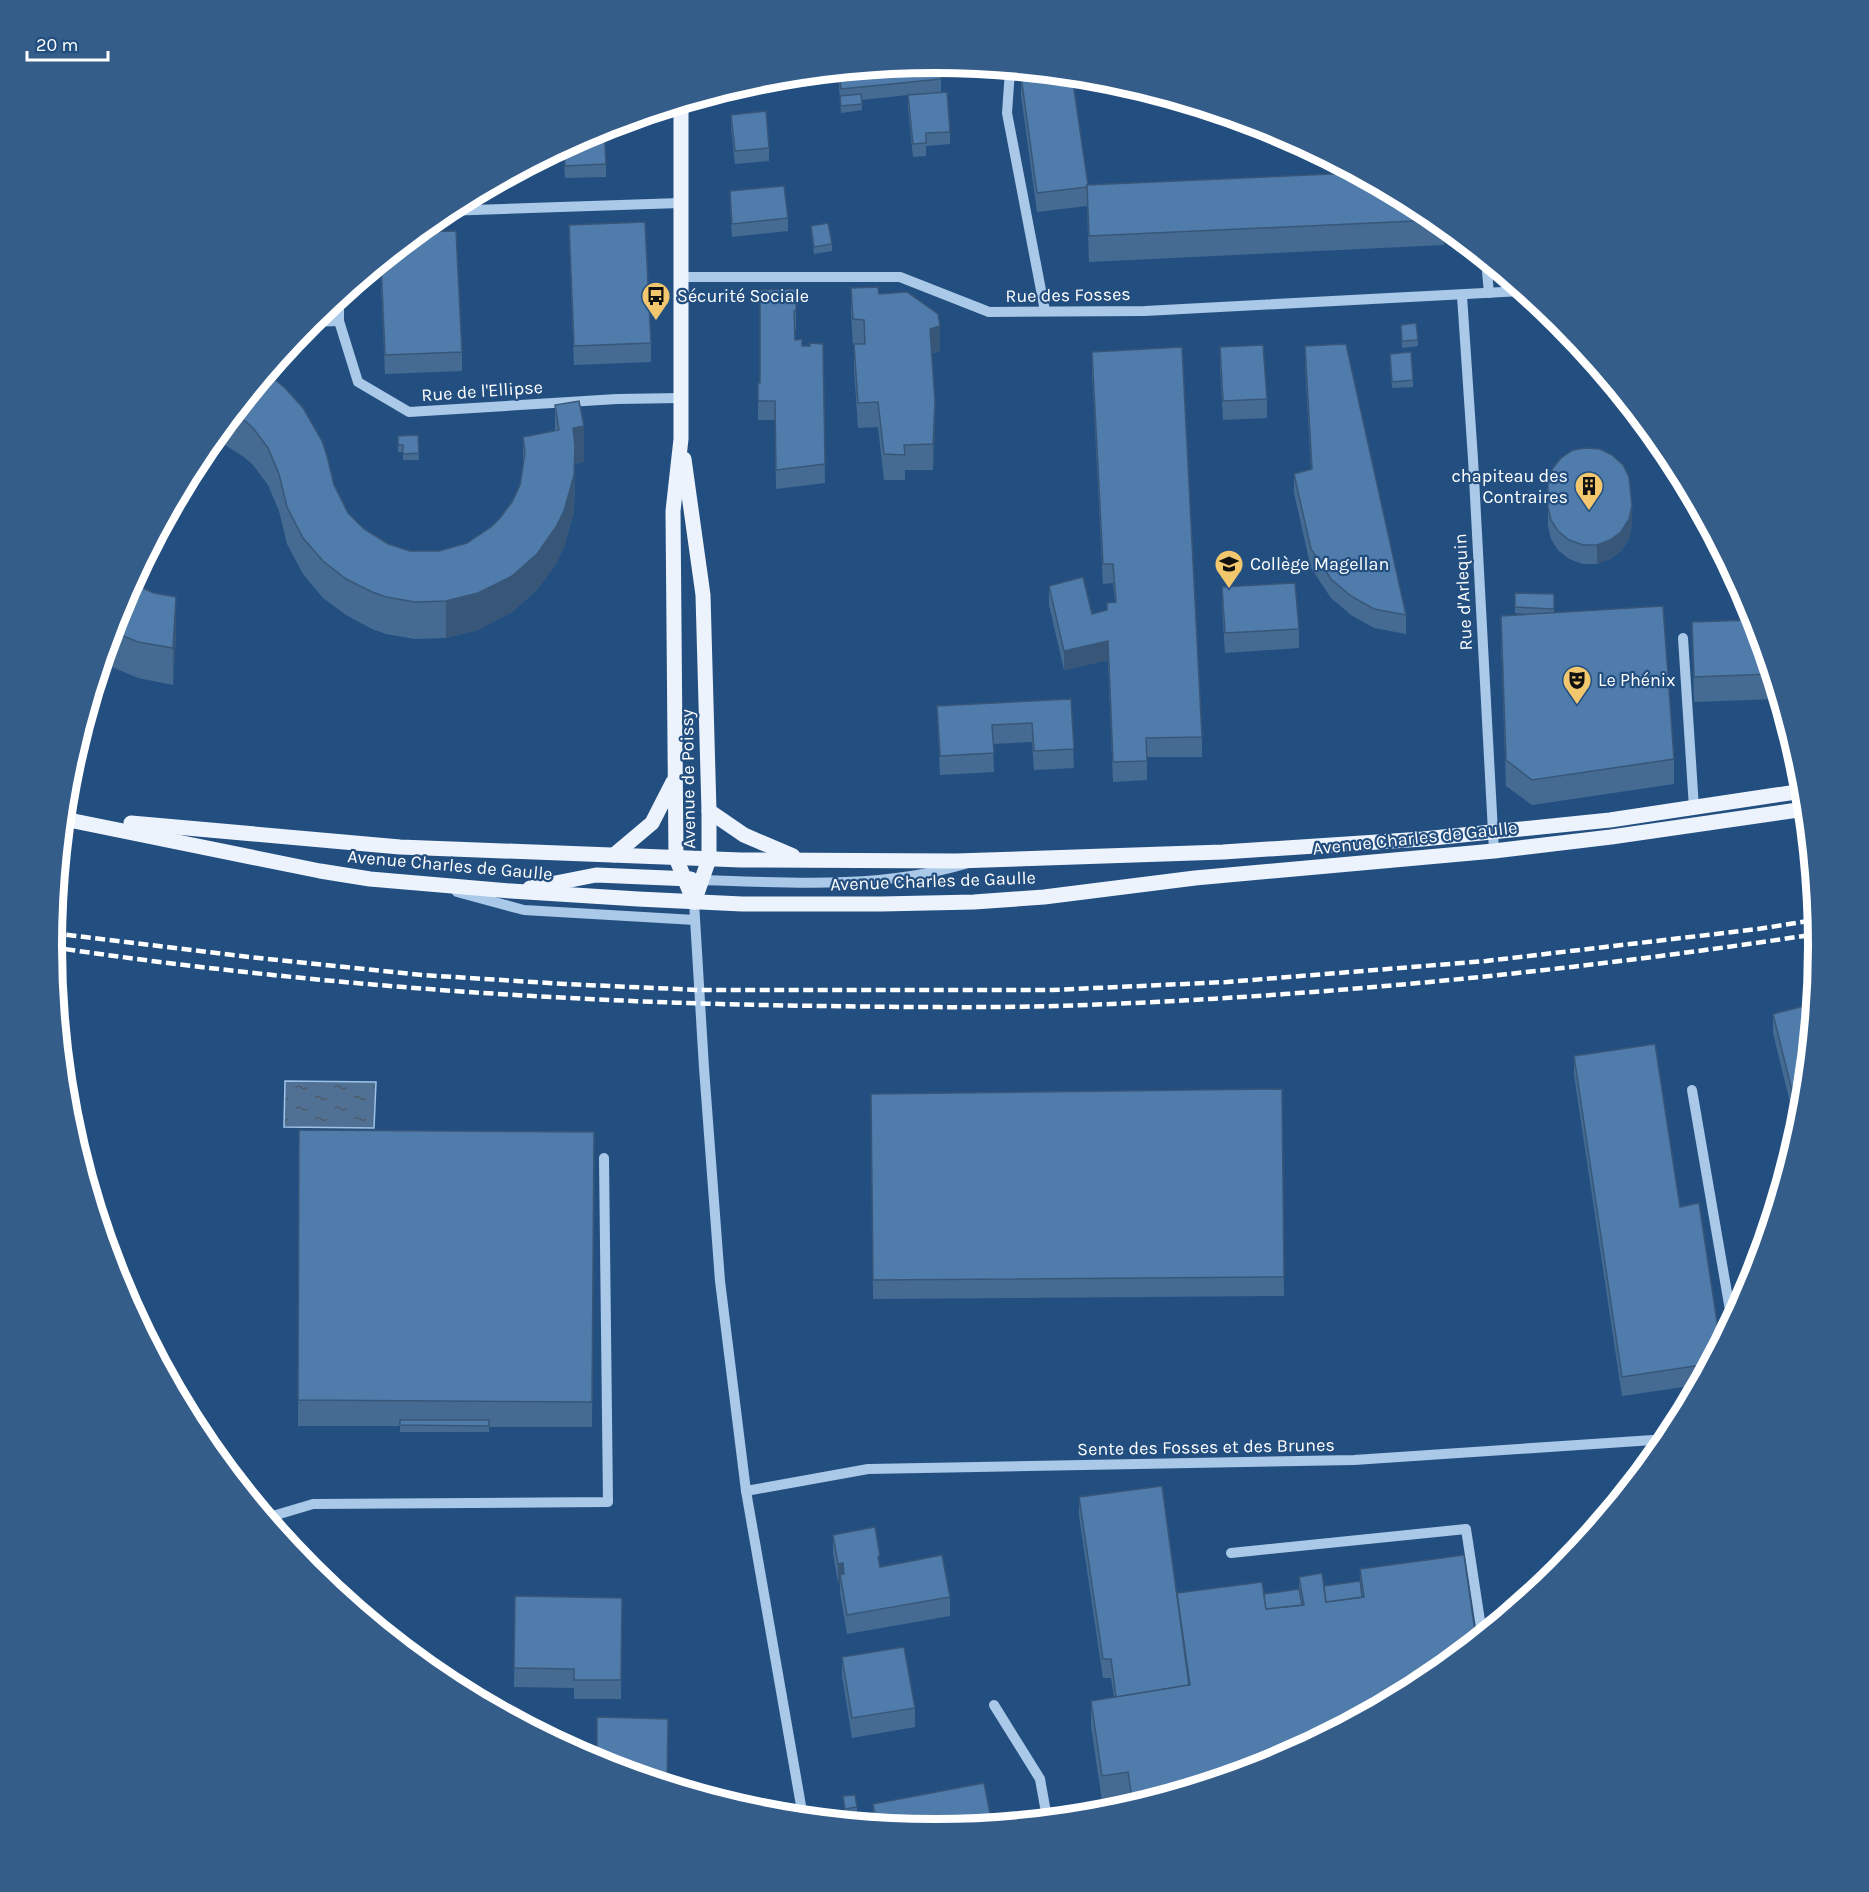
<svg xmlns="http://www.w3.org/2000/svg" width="1869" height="1892" viewBox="0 0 1869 1892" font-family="Karla,sans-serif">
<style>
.water{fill:url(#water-ripples);stroke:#9ec3e8;stroke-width:1.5}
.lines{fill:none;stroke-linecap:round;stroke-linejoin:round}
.minor{stroke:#aac8e7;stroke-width:10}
.major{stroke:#ecf3fd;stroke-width:15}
.rail{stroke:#fff;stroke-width:4.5;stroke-dasharray:10 4.5;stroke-linecap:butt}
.wall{fill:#456b93}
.shaded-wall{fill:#385778}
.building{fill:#507cab;stroke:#385778;stroke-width:1.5}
.labels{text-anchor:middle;stroke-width:4.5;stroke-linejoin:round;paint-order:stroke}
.street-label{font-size:18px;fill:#fff;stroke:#234f80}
.poi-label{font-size:18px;fill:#fff;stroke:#234f80;text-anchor:start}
.rim{fill:none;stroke:#fff;stroke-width:8}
</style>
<defs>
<pattern id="water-ripples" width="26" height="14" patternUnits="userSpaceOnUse" patternTransform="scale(1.5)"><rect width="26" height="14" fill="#507194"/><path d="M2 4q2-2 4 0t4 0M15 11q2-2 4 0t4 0" fill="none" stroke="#4e5b69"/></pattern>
</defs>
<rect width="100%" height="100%" fill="#234f80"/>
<!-- water -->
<path class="water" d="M285,1081L376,1082L374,1128L284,1127Z"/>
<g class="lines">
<!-- minor -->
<g class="minor">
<path d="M1010,70L1007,113L1045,311"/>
<path d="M445,211L680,203"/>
<path d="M1486,261L1489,293"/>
<path d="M680,277H900L989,312L1145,311L1522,291"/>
<path d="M1462,296L1473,459L1494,851"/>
<path d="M339,297V321L358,382L409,412L617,399L681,398"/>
<path d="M309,322L339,321"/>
<path d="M1683,638L1694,808"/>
<path d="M703,880C789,883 881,889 965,864"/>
<path d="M457,892L524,910L695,920"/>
<path d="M694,902L704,1068L720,1281L746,1491L803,1817"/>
<path d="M1692,1090L1731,1316L1733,1317"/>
<path d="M746,1491L868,1469L1354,1460L1668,1439"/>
<path d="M266,1518L313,1504L608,1502L604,1158"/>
<path d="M1231,1553L1466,1529L1482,1634"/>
<path d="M994,1705L1040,1779L1047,1818"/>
</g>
<!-- major -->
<g class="major">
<path d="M681,104V439L673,511L676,858L694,902"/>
<path d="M684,459L703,595L709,811V859L694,902"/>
<path d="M709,811L744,835L793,856"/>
<path d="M64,819L320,871L370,879L511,891L638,899L742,904H881L974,902L1044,897L1195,878L1494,851L1611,837L1805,809"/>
<path d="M131,823L400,847L741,860L956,861L1223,852L1423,839L1610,820L1803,791"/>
<path d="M614,855L652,823L673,782"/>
<path d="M530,888L596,875L691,879"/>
</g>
<!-- rail -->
<g class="rail">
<path d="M52,933L249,957L422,975L565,984L699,990H1052L1227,982L1486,961L1758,929L1815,920"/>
<path d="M51,947C307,985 565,1003 823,1006C900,1007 978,1008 1055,1006C1310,998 1565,972 1817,934"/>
</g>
</g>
<!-- wall -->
<g class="wall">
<path d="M935,63L941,79V92L950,132V144L926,146V156L913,157L908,108V95L862,100V110L841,113L838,72Z"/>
<path d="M1021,76L1088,185L1426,212L1444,227V245L1089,262L1087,206L1037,212L1021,95Z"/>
<path d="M731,115L769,148V161L735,164L731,128Z"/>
<path d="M597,130L606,164V177L565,178L563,147Z"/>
<path d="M730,191L788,218V231L732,237L730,204Z"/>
<path d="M569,225L651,343V362L574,365Z"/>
<path d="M811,226L832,244V251L814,254L811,232Z"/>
<path d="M418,232L462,352V371L385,374L380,264Z"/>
<path d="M851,288L879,294L940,351L931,354L935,427L933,470H905V480H884L878,427L858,428L854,369V345H853L851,313Z"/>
<path d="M796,289V330H795V340L802,346H810L823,344L825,483L776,489L775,420H758V383H760Z"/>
<path d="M1401,325L1418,340V346L1402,348Z"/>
<path d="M1305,346L1406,615V634L1374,628L1351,615L1331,598L1311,568L1294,493V474L1311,469L1305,365Z"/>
<path d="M1220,347L1267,399V418L1223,420L1220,366Z"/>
<path d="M1092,352L1202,737V757H1147V780L1113,782L1108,660L1064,670L1049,605V586L1092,614L1107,610L1115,602L1113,583L1103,584L1092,371Z"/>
<path d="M1390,360L1413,380V387L1392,388Z"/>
<path d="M267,373L334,485L348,513L364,529L388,544L410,551H439L467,543L491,527L500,518L512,502L520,485L523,464V437L555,431V405L584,462L575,464L574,512L564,547L556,564L537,590L512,612L478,630L446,638L415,639L386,634L372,629L346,615L323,598L303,574L287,544L279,511L268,485L253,465L244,457L225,445L212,440Z"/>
<path d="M418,435L419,460H403V452H398V436Z"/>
<path d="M1548,480L1632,525L1629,539L1621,551L1610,559L1597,564H1583L1569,559L1558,550L1551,539L1548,526Z"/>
<path d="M1222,587L1299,629V648L1225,653L1222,606Z"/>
<path d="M1515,593L1554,594V612L1674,759V784L1532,805L1506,786L1501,641V616L1527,614L1515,613Z"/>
<path d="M118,608L176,634L173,685L138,678L107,665L102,662Z"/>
<path d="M1754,620L1778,699L1694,702L1692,622Z"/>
<path d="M1071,699L1074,768L1034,770L1032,742L993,744L994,772L940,775L937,706Z"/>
<path d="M1773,1014L1801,1119L1797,1131L1773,1033Z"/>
<path d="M1574,1056L1680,1207L1720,1342L1697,1385L1622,1396L1574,1075Z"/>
<path d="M1282,1089L1284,1296L873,1299L871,1094Z"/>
<path d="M299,1130L594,1132L592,1427H489V1432H400V1426H298Z"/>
<path d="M1079,1497L1177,1601V1593L1264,1594L1299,1589V1577L1324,1586L1360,1581V1569L1464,1555L1272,1762L1130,1806L1128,1797L1102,1801L1091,1726V1701L1114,1697L1111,1678H1103L1079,1516Z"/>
<path d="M833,1535L880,1567L950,1597V1616L847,1634L840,1593V1583H838L833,1554Z"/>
<path d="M515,1596L622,1598L621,1699H574V1688L514,1687Z"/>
<path d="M842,1657L915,1708V1727L852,1738L842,1676Z"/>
<path d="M843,1796L857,1807V1813L845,1815Z"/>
<path d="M873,1804L934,1829L873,1823Z"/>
</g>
<!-- shaded-wall -->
<g class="shaded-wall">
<path d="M940,326V351L930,354V329Z"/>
<path d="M935,402V427L933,470V444Z"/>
<path d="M584,426V462L575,464L574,512L564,547L556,564L537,590L512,612L478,630L446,638V601L573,428Z"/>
<path d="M1632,506V525L1629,539L1621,551L1610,559L1597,564V545Z"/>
<path d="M176,597V634L173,685V648Z"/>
<path d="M1108,641V660L1064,670V651Z"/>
<path d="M843,1563V1582L840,1574V1583H838V1564Z"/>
</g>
<!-- building -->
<g class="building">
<path d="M935,63H939L941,79L841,89L839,72Z"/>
<path d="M1043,73L1072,76L1088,185H1087V187L1037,193L1021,76Z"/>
<path d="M947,92L950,132L926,133V143L913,144L908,95Z"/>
<path d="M861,94L862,104L841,106L840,96Z"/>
<path d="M766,111L769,148L735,151L731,115Z"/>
<path d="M604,128L606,164L565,166L564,147L597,130Z"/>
<path d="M1354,173L1426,212L1436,220L1089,236L1087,185Z"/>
<path d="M784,186L788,218L732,224L730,191Z"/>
<path d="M645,222L651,343L574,346L569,225Z"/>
<path d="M828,223L832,244L814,247L811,226Z"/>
<path d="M456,231L462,352L385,355L381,263L418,232Z"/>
<path d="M878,287L879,294L907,292L938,314L940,326L930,329L935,402L933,444L904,445L905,455L884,454L878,402L858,403L854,344H865L864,320L853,319L851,288Z"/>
<path d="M796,289V311H794L795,340L802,339V346H810V343L823,344L825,464L776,470L775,401H758V383H760V290Z"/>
<path d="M1416,323L1418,340L1402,341L1401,325Z"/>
<path d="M1346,344L1406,615L1374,609L1351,596L1331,579L1311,549L1294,474L1312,469L1305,346Z"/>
<path d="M1263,345L1267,399L1223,401L1220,347Z"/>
<path d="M1182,347L1202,737L1146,738L1147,761L1113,762L1108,641L1064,651L1049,586L1083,577L1092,614L1107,610V603L1116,602L1113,564H1103L1092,352Z"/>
<path d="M1411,352L1413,380L1392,382L1390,354Z"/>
<path d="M267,373L285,388L303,408L322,441L327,456L334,485L348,513L364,529L388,544L410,551H439L467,543L491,527L500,518L512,502L520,485L525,453L523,437L559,430L555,405L579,401L584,426L573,428L575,446L574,475L564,511L556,527L537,554L512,576L478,593L446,601L415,602L386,597L372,592L346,579L323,561L303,538L287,507L279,474L268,448L253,428L244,420L234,414Z"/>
<path d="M418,435L419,453L403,454V445H398V436Z"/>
<path d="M1586,448L1600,449L1612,455L1623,465L1629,477L1632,506L1629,519L1621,532L1610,540L1597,545H1583L1569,540L1558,531L1551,520L1548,507V480L1553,468L1561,458L1573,450Z"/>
<path d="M132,582L138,586L154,593L176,597L173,648L138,642L111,631L118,608Z"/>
<path d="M1295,583L1299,629L1225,633L1222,587Z"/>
<path d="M1515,593L1554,594V609L1515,607Z"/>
<path d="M1663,606L1674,759L1532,780L1506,760L1501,616Z"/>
<path d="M1754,620L1771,674L1694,677L1692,622Z"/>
<path d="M1071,699L1074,749L1034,751L1032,723L992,725L994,753L940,756L937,706Z"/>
<path d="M1812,1004L1801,1119L1800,1123L1773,1014Z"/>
<path d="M1655,1044L1680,1207L1699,1203L1720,1342L1708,1364L1622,1377L1574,1056Z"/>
<path d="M1282,1089L1284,1277L873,1280L871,1094Z"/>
<path d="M299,1130L594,1132L592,1402L298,1400Z"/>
<path d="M400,1420H489V1426L400,1425Z"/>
<path d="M1162,1486L1189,1685L1116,1697L1111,1659H1103L1079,1497Z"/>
<path d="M875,1527L880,1556L878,1557L880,1567L942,1555L950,1597L847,1615L840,1574H844L843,1563L838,1564L833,1535Z"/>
<path d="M1464,1555L1476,1639L1425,1681L1272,1762L1133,1805L1128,1772L1102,1776L1091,1701L1190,1685L1177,1593L1262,1582L1266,1609L1304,1605L1299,1577L1322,1573L1326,1602L1364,1597L1360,1569Z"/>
<path d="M1360,1581L1362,1597L1326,1602L1324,1586Z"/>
<path d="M1299,1589L1302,1605L1266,1609L1264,1594Z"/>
<path d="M515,1596L622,1598L621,1680H574V1669L514,1668Z"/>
<path d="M904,1647L915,1708L852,1718L842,1657Z"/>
<path d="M510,1716H520V1721Z"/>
<path d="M597,1717L668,1719L667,1784L597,1762Z"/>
<path d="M984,1783L992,1824L934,1829L877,1824L873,1804Z"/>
<path d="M855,1795L857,1807L845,1809L843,1796Z"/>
</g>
<!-- icons -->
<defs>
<g id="bus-pin" transform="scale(1.5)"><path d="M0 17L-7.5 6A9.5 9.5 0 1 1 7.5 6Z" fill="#f2c76d" stroke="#234f80"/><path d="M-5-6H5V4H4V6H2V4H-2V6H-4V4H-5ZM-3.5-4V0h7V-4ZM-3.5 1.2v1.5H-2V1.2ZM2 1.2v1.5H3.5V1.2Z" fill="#111"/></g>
<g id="building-pin" transform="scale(1.5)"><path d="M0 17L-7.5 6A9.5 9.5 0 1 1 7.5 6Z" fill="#f2c76d" stroke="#234f80"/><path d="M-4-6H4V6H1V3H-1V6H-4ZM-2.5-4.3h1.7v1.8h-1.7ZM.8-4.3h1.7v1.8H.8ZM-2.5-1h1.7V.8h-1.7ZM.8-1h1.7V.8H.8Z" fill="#111"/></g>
<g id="school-pin" transform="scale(1.5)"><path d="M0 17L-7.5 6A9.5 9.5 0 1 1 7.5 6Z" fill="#f2c76d" stroke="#234f80"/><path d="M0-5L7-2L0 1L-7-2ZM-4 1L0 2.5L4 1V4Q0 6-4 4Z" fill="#111"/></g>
<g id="theatre-pin" transform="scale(1.5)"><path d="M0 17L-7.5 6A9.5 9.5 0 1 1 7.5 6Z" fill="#f2c76d" stroke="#234f80"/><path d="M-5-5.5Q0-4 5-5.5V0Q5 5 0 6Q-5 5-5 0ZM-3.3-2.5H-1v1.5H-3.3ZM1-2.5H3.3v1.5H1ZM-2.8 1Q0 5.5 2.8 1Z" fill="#111"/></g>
</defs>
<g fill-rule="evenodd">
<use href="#bus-pin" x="656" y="296"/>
<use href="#building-pin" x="1589" y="486"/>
<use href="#school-pin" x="1229" y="564"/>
<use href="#theatre-pin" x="1577" y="680"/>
</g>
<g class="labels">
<!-- street labels -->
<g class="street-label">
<text transform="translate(1068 295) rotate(-1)" y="6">Rue des Fosses</text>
<text transform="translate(482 391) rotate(-4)" y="6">Rue de l'Ellipse</text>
<text transform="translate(1463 592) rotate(-93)" y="6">Rue d'Arlequin</text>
<text transform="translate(688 779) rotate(-91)" y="6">Avenue de Poissy</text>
<text transform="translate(1415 838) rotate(-6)" y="6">Avenue Charles de Gaulle</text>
<text transform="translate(450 865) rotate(5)" y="6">Avenue Charles de Gaulle</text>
<text transform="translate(933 881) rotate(-2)" y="6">Avenue Charles de Gaulle</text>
<text transform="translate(1206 1447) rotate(-1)" y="6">Sente des Fosses et des Brunes</text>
</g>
<!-- poi labels -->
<g class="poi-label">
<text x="677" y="302">Sécurité Sociale</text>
<text x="1568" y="482" text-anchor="end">chapiteau des<tspan x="1568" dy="21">Contraires</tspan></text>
<text x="1250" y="570">Collège Magellan</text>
<text x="1598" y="686">Le Phénix</text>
</g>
</g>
<!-- crop -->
<path d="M0 0H1869V1892H0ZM62 946a873 873 0 1 1 1746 0a873 873 0 1 1-1746 0Z" fill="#355d8a" fill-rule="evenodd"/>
<path class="rim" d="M62 946a873 873 0 1 1 1746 0a873 873 0 1 1-1746 0Z"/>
<!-- scale -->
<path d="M27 51v9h81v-9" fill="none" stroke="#ffffff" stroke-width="3"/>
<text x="36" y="51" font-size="18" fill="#ffffff" stroke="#234f80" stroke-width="4.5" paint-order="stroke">20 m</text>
</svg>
